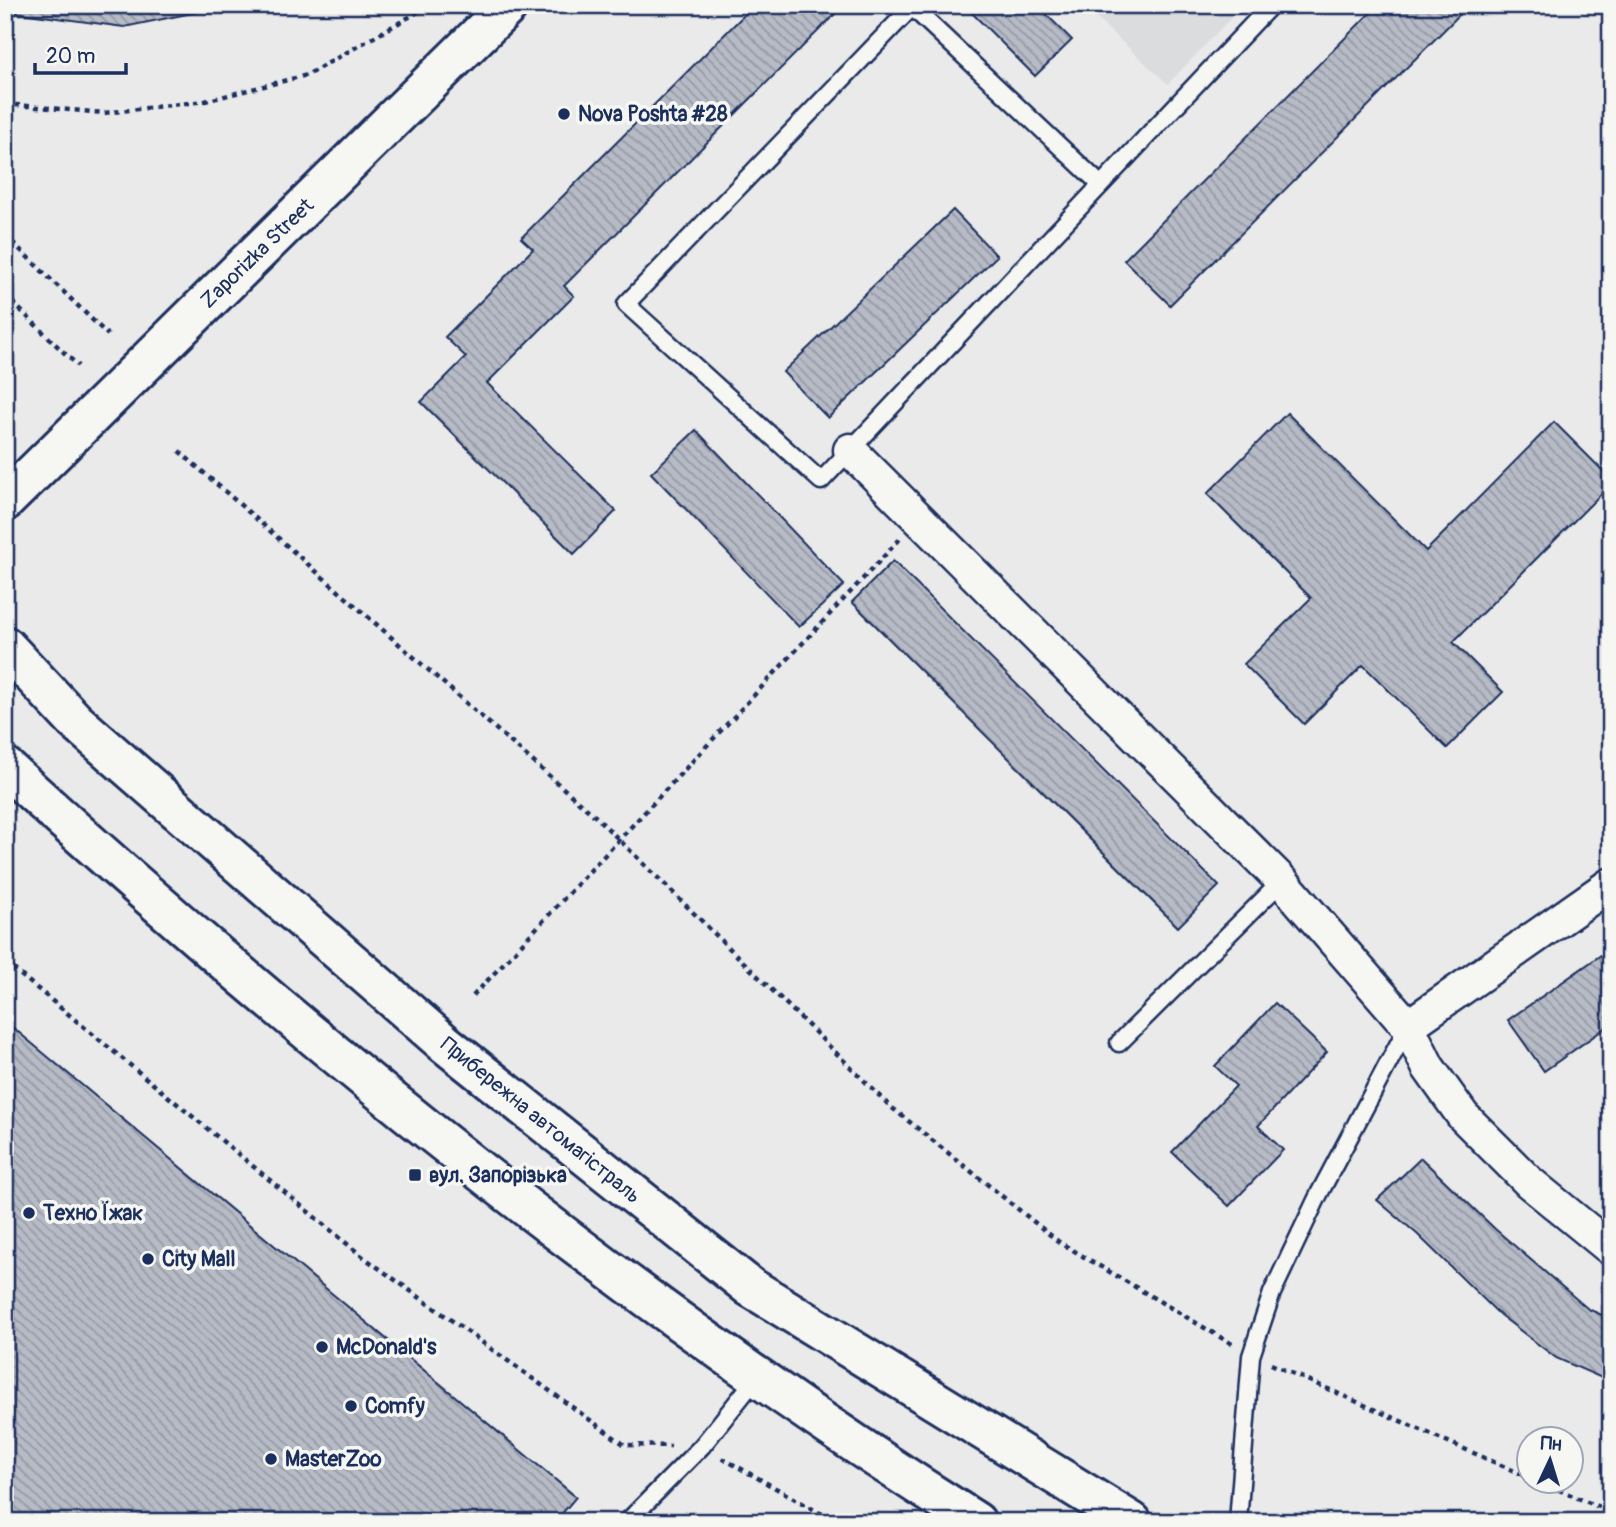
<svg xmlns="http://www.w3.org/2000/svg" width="1616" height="1527" viewBox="0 0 1616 1527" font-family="Pangolin,sans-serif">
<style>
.built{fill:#dadcde}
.building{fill:url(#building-back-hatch);stroke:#1b2f5e;stroke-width:2}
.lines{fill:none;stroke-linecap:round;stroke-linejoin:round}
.lane-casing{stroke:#1b2f5e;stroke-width:21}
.street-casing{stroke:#1b2f5e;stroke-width:37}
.secondary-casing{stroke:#1b2f5e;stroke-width:44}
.primary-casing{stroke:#1b2f5e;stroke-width:44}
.path{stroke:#1b2f5e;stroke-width:4.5;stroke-dasharray:5 5;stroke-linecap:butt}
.lane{stroke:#f6f6f2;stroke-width:16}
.street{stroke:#f6f6f2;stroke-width:32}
.secondary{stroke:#f6f6f2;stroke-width:38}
.primary{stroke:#f6f6f2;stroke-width:38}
.poi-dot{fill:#1b2f5e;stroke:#f6f6f2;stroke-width:2.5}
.labels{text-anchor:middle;stroke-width:7;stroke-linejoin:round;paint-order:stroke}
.poi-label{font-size:21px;font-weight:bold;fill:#1b2f5e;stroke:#f6f6f2;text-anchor:start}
.street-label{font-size:21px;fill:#1b2f5e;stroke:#f6f6f2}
</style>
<defs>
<pattern id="building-back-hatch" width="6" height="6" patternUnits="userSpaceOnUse" patternTransform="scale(1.75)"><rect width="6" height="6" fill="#b6bbc6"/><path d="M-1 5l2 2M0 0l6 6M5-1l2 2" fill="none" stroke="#9398a4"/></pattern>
</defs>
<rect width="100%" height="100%" fill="#e9eae9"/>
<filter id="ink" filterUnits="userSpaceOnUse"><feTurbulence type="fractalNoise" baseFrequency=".0143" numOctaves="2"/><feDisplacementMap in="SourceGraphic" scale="14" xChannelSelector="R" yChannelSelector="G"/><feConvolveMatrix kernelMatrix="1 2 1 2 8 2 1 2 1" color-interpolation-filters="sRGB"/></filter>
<g filter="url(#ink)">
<!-- built -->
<path class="built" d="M1082,5H1243L1168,84Z"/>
<!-- building -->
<g class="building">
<path d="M5,5H231L124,27L5,11Z"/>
<path d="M754,5H844L564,286L574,296L487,383L616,511L574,554L421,402L466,357L445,337L533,249L521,238Z"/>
<path d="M964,5H1037L1072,40L1035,76Z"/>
<path d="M1378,5H1469L1170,305L1124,260Z"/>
<path d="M953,210L997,256L828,418L783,372Z"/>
<path d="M1287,413L1426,551L1554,422L1611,479V484L1453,642L1503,692L1447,748L1363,665L1304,724L1244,664L1311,598L1207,494Z"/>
<path d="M696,430L844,585L799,627L651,473Z"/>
<path d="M893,561L1219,886L1178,927L852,602Z"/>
<path d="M1611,948V1024L1544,1071L1508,1020Z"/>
<path d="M1275,1003L1327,1052L1258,1126L1283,1150L1229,1206L1172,1152L1236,1086L1215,1066Z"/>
<path d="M5,1021L576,1497L555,1522H5Z"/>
<path d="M1421,1158L1495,1229L1588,1309L1611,1319V1382L1556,1358L1500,1315L1417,1234L1377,1200Z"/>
</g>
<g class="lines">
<!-- lane casing -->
<g class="lane-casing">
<g id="lane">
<path d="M1101,185L912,7L626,304L821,481L1271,5"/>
<path d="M1119,1043L1282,881"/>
<path d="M627,1522L702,1446L757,1377"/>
<path d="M1238,1522L1251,1356L1272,1293L1319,1194L1408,1026"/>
</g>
</g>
<!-- street casing -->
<g class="street-casing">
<g id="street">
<path d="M850,450L1282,881L1408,1026L1428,1067L1463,1116L1529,1182L1611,1249"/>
<path d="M1408,1026L1611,884"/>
</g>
</g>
<!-- secondary casing -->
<g class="secondary-casing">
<path id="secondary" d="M5,501L509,5"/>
</g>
<!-- primary casing -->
<g class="primary-casing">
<g id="primary">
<path d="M5,646L75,721L444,1043L750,1287L1132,1522"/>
<path d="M5,767C308,1043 629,1304 976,1522"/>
</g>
</g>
<!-- path -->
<g class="path">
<path d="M5,104L104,113L205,101L307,75L418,12"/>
<path d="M5,235L108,335"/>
<path d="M5,295L78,366"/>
<path d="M179,451L596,817L891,1107L1059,1242L1232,1344"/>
<path d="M5,962L362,1256L625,1445L671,1446"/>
<path d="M473,996L900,539"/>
<path d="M1271,1364L1528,1477"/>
<path d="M722,1458L836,1522"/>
<path d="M1540,1482L1611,1512"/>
</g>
<!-- lane -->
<use href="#lane" class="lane"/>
<!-- street -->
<use href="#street" class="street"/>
<!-- secondary -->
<use href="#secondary" class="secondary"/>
<!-- primary -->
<use href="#primary" class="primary"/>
</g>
</g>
<!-- markers -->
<g class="poi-dot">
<circle cx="564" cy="114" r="7"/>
<rect x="408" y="1168" width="14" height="14" rx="3.5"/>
<circle cx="29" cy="1213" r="7"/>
<circle cx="148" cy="1259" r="7"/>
<circle cx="322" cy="1347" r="7"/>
<circle cx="351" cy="1406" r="7"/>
<circle cx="271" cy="1459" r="7"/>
</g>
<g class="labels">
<!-- poi labels -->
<g class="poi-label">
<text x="578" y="121">Nova Poshta #28</text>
<text x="429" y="1182">вул. Запорізька</text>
<text x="43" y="1220">Техно Їжак</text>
<text x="162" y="1266">City Mall</text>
<text x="336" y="1354">McDonald's</text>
<text x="365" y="1413">Comfy</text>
<text x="285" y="1466">MasterZoo</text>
</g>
<!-- street labels -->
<g class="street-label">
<text transform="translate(257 253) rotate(-44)" y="7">Zaporizka Street</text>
<text transform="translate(541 1120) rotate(39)" y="7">Прибережна автомагістраль</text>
</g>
</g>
<!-- margin -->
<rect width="1616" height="1527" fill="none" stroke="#f6f6f2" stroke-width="28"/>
<rect x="14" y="14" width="1588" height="1499" fill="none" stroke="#1b2f5e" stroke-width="2.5" filter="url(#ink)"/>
<!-- north arrow -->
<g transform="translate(1550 1460) rotate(4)"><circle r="33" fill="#f6f6f2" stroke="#9ea6b7" stroke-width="2"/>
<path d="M0-5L12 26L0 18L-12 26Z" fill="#1b2f5e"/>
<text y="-10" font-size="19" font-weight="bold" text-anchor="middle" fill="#1b2f5e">Пн</text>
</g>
<!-- scale -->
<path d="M35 63v10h91v-10" fill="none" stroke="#1b2f5e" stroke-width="3.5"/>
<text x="46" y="63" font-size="21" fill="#1b2f5e" stroke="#f6f6f2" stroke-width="5" paint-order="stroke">20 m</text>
</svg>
